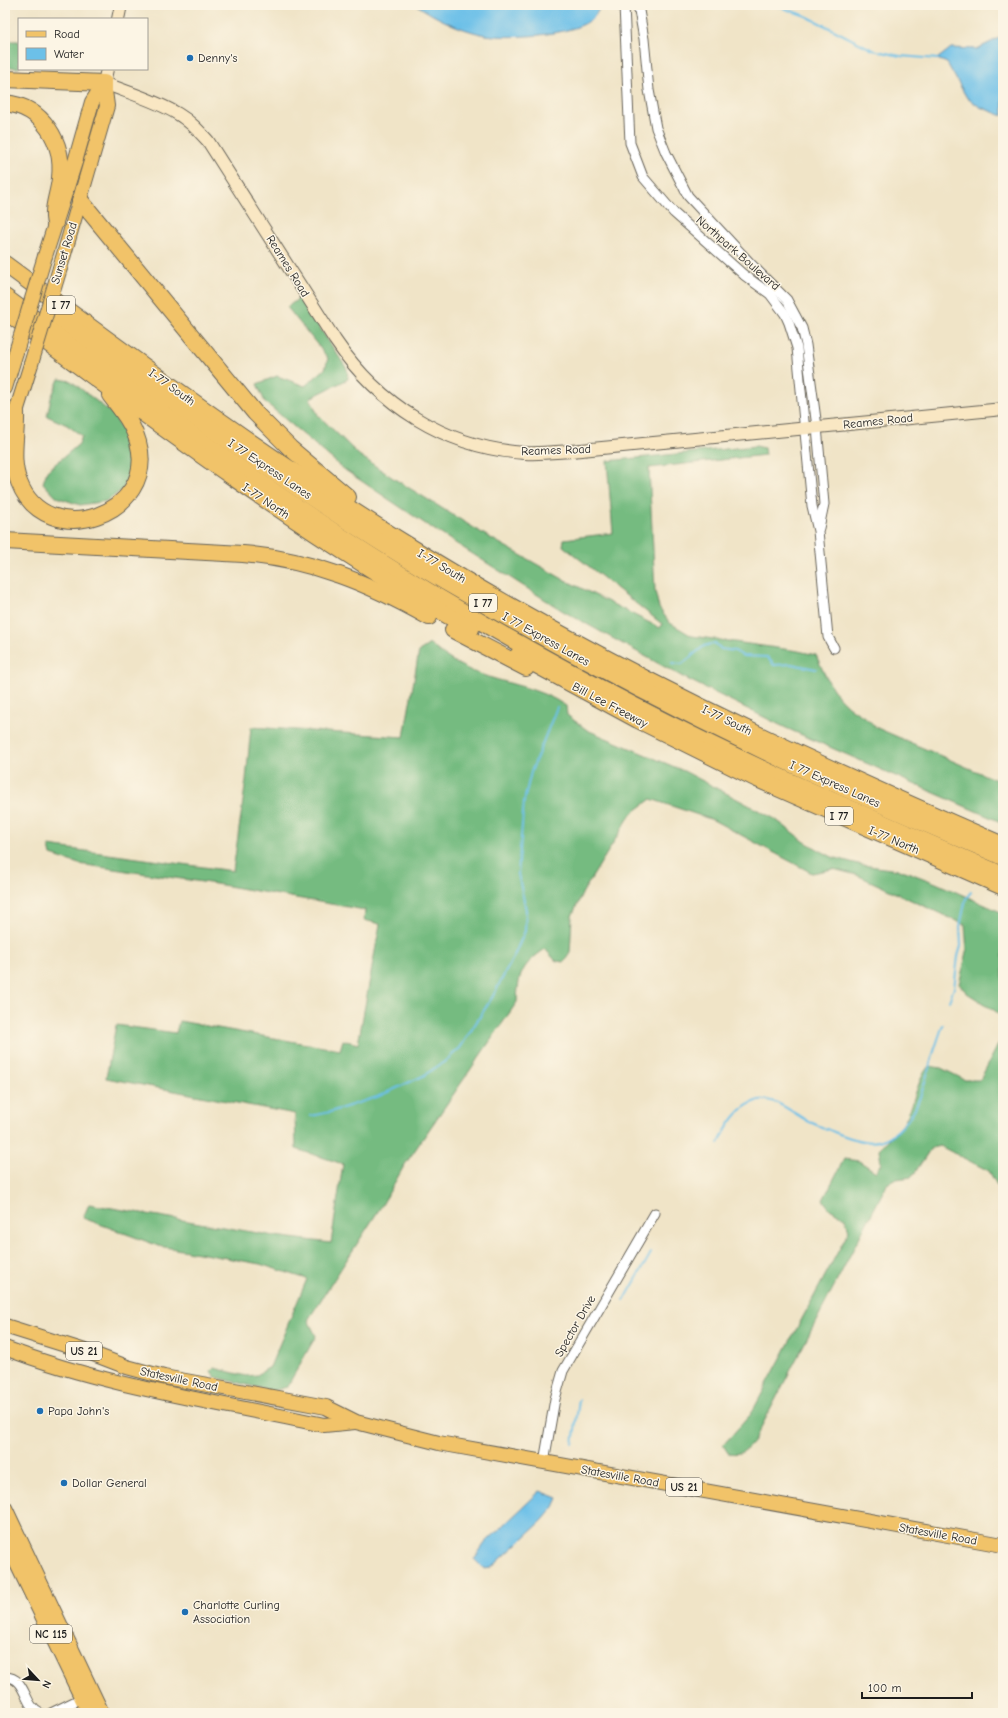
<svg xmlns="http://www.w3.org/2000/svg" width="1008" height="1718" viewBox="0 0 1008 1718" font-family="'Comic Neue',sans-serif">
<style>
.forest{fill:#74bb80;stroke:#486c4e}
.water{fill:#6cc0e8;stroke:#446e82}
.lines{fill:none;stroke-linecap:round;stroke-linejoin:round}
.stream{stroke:#6cc0e8;stroke-width:2}
.street-casing{stroke:#666258;stroke-width:11}
.secondary-casing{stroke:#666258;stroke-width:14}
.primary-casing{stroke:#666258;stroke-width:16}
.highway-casing{stroke:#666258;stroke-width:18}
.street{stroke:#fff;stroke-width:9}
.secondary{stroke:#f9e7c3;stroke-width:12}
.primary{stroke:#f1c369;stroke-width:14}
.highway{stroke:#f1c369;stroke-width:16}
.primary-bridge-casing{stroke:#666258;stroke-width:16;stroke-linecap:butt}
.primary-bridge{stroke:#f1c369;stroke-width:14}
.poi-dot{fill:#1f6fb2;stroke:#fcf5e5;stroke-width:1.5}
.labels{text-anchor:middle;stroke-width:3;stroke-linejoin:round;paint-order:stroke}
.shield{fill:#fcf5e5;stroke:#5f5d58;stroke-width:1}
.shield-label{font-size:11px;font-weight:bold;fill:#1c1c1c}
.poi-label{font-size:12px;fill:#1c1c1c;stroke:#fcf5e5;text-anchor:start}
.street-label{font-size:12px;fill:#1c1c1c;stroke:#fcf5e5}
</style>
<rect width="100%" height="100%" fill="#fcf5e5"/>
<filter id="ink" filterUnits="userSpaceOnUse"><feTurbulence type="fractalNoise" baseFrequency=".025" numOctaves="2"/><feDisplacementMap in="SourceGraphic" scale="8" xChannelSelector="R" yChannelSelector="G"/><feConvolveMatrix kernelMatrix="1 2 1 2 8 2 1 2 1" color-interpolation-filters="sRGB"/></filter>
<filter id="wash" filterUnits="userSpaceOnUse"><feTurbulence type="fractalNoise" baseFrequency=".012" numOctaves="4" result="noise"/><feDisplacementMap in="SourceGraphic" scale="16" xChannelSelector="R" yChannelSelector="G"/><feGaussianBlur stdDeviation="0.9" result="paint"/><feColorMatrix in="noise" values="0 0 0 0 0 0 0 0 0 0 0 0 0 0 0 0 0 1.4 0 .05"/><feComposite in="paint" operator="in"/></filter>
<g filter="url(#wash)">
<rect width="100%" height="100%" fill="#f0e4c7"/>
<!-- forest -->
<g class="forest">
<path d="M5,41H19V68L5,67Z"/>
<path d="M300,298L347,369L348,379L310,398L318,415L359,455L393,478L487,536L561,578L660,628L662,624L563,546L564,539L613,533L607,461L756,446L764,448L765,455L649,468L655,591L659,608L670,623L692,636L798,651L816,655C824,673 832,693 848,706C857,714 868,717 875,727L1003,783V823L786,728L683,677L563,611L430,527L345,470L265,402L257,384L277,376L305,386L325,369L328,358L287,307Z"/>
<path d="M59,379L71,381L114,415L128,441L132,464L123,489L107,501L80,505L56,497L43,483L47,471L79,444L82,436L67,425L47,416L51,398Z"/>
<path d="M430,644C443,656 458,665 474,672C505,684 539,687 566,706L567,715L587,730L684,771L775,819L805,842L832,857L862,865L905,871L936,883L1003,913V1016L967,993L959,984L967,952L965,925L857,875L833,869L812,873L713,820L651,799L631,814L583,892L572,916L570,953L564,962L556,961L545,949C522,965 518,974 517,1002L404,1166L382,1205L308,1320L316,1336L287,1387L272,1391L215,1377L211,1371L214,1368L246,1376L257,1375L270,1367L307,1279L260,1264L159,1246L83,1218L89,1204L275,1236L331,1243L343,1164L296,1149L295,1114L106,1078L116,1025L176,1033L179,1021L340,1050L343,1040L358,1044L380,924L364,920L365,910L216,884L79,864L51,855L49,846L233,871L246,780L251,727L404,737L419,651Z"/>
<path d="M1003,1035V1196L989,1171L940,1146L931,1148L912,1177L896,1179L887,1184L754,1441C745,1452 741,1455 728,1453L723,1445L751,1414L849,1231L846,1219L830,1209L823,1200L844,1159L859,1161L876,1172L881,1163L879,1149C886,1141 897,1133 903,1124C915,1106 915,1082 929,1066L941,1068L965,1080H980Z"/>
</g>
<!-- water -->
<g class="water">
<path d="M417,5H601C599,9 596,15 593,18C575,36 505,40 481,34C459,29 435,18 417,5Z"/>
<path d="M1003,36V116L980,107L967,98L947,63L937,59L951,48L977,49Z"/>
<path d="M540,1491L558,1498L554,1507L542,1521L491,1568L484,1569L474,1559L485,1543Z"/>
</g>
<g class="lines">
<!-- stream -->
<g class="stream">
<path d="M774,5L806,16L873,50L900,56L938,59"/>
<path d="M672,663L682,664L704,646L715,643L721,649L735,651L743,656L767,657L774,665L791,664L816,669"/>
<path d="M949,1001L954,988L958,956L961,946L960,926L966,898L971,892"/>
<path d="M311,1116L330,1112L377,1097L423,1076L444,1062L460,1048L493,996L514,956L525,931L526,910L518,874L524,801L531,772L557,707"/>
<path d="M719,1143C727,1126 739,1105 759,1100C775,1097 793,1113 806,1120C815,1125 825,1128 834,1132C862,1143 883,1150 905,1123C919,1107 923,1088 929,1068C933,1053 938,1039 943,1025"/>
<path d="M624,1301L651,1253"/>
<path d="M573,1444L579,1400"/>
</g>
</g>
</g>
<g filter="url(#ink)">
<g class="lines">
<!-- street casing -->
<g class="street-casing">
<g id="street">
<path d="M624,5L630,143L643,177L674,213L744,275L770,294L785,314L789,323L797,348L812,506L818,531L828,637L834,648"/>
<path d="M638,5L644,39L649,90L656,128L666,153L688,196L752,265L787,300L802,328L806,345L817,427L824,504L819,528"/>
<path d="M544,1462L555,1399L563,1371L655,1213"/>
<path d="M5,1677C27,1677 23,1706 40,1713"/>
<path d="M51,1713L82,1698"/>
</g>
</g>
<!-- secondary casing -->
<g class="secondary-casing">
<g id="secondary">
<path d="M118,19L121,5"/>
<path d="M107,69L104,83C129,93 155,100 178,114C190,121 199,131 208,141L335,340C379,405 446,448 525,453C540,454 556,452 571,451L1003,409"/>
</g>
</g>
<!-- primary casing -->
<g class="primary-casing">
<g id="primary">
<path d="M45,256L75,162L92,102L104,83"/>
<path d="M60,268L107,106L104,83"/>
<path d="M5,388L16,352"/>
<path d="M5,442L12,418L16,412L31,364"/>
<path d="M5,1326L88,1352L127,1367L164,1377L326,1407L356,1422L439,1443L1003,1545"/>
<path d="M5,1348C107,1387 217,1402 324,1425L355,1422"/>
<path d="M5,1508L102,1713"/>
<path d="M5,1539L89,1713"/>
</g>
</g>
<!-- highway casing -->
<g class="highway-casing">
<g id="highway">
<path d="M5,79L104,83"/>
<path d="M5,103C43,107 64,142 60,178C59,193 51,209 55,223"/>
<path d="M80,200L255,413L290,448L348,497"/>
<path d="M5,264C138,362 270,461 411,547C600,664 799,757 1003,845"/>
<path d="M5,297C145,401 285,505 435,595C541,658 651,717 763,769C843,806 923,840 1003,875"/>
<path d="M5,311C156,424 307,536 471,629"/>
<path d="M54,314C181,409 309,501 445,582C550,643 657,700 766,752C844,790 924,823 1003,857"/>
<path d="M16,412C17,436 10,459 19,482C46,553 159,515 138,442C133,424 121,409 110,395"/>
<path d="M5,541L243,554C312,560 369,583 429,617"/>
<path d="M453,630L526,668"/>
<path d="M518,655L638,720L757,779L1003,887"/>
</g>
</g>
<!-- street -->
<use href="#street" class="street"/>
<!-- secondary -->
<use href="#secondary" class="secondary"/>
<!-- primary -->
<use href="#primary" class="primary"/>
<!-- highway -->
<use href="#highway" class="highway"/>
<!-- primary-bridge casing -->
<g class="primary-bridge-casing">
<g id="primary-bridge">
<path d="M16,352L45,256"/>
<path d="M31,364L60,268"/>
</g>
</g>
<!-- primary-bridge -->
<use href="#primary-bridge" class="primary-bridge"/>
</g>
</g>
<!-- markers -->
<g class="poi-dot">
<circle cx="190" cy="58" r="4"/>
<circle cx="40" cy="1411" r="4"/>
<circle cx="64" cy="1483" r="4"/>
<circle cx="185" cy="1612" r="4"/>
</g>
<g class="labels">
<!-- shield labels -->
<g class="shield">
<rect x="47" y="296" width="28" height="18" rx="3"/>
<rect x="469" y="594" width="28" height="18" rx="3"/>
<rect x="825" y="807" width="28" height="18" rx="3"/>
<rect x="66" y="1342" width="36" height="18" rx="3"/>
<rect x="666" y="1478" width="36" height="18" rx="3"/>
<rect x="30" y="1625" width="42" height="18" rx="3"/>
</g>
<g class="shield-label">
<text x="61" y="309">I 77</text>
<text x="483" y="607">I 77</text>
<text x="839" y="820">I 77</text>
<text x="84" y="1355">US 21</text>
<text x="684" y="1491">US 21</text>
<text x="51" y="1638">NC 115</text>
</g>
<!-- poi labels -->
<g class="poi-label">
<text x="198" y="62">Denny's</text>
<text x="48" y="1415">Papa John's</text>
<text x="72" y="1487">Dollar General</text>
<text x="193" y="1609">Charlotte Curling<tspan x="193" dy="14">Association</tspan></text>
</g>
<!-- street labels -->
<g class="street-label">
<text transform="translate(64 253) rotate(-73)" y="4">Sunset Road</text>
<text transform="translate(738 253) rotate(41)" y="4">Northpark Boulevard</text>
<text transform="translate(288 266) rotate(58)" y="4">Reames Road</text>
<text transform="translate(172 387) rotate(36)" y="4">I-77 South</text>
<text transform="translate(878 421) rotate(-6)" y="4">Reames Road</text>
<text transform="translate(556 450) rotate(-2)" y="4">Reames Road</text>
<text transform="translate(270 469) rotate(34)" y="4">I 77 Express Lanes</text>
<text transform="translate(266 501) rotate(34)" y="4">I-77 North</text>
<text transform="translate(442 566) rotate(31)" y="4">I-77 South</text>
<text transform="translate(546 639) rotate(29)" y="4">I 77 Express Lanes</text>
<text transform="translate(610 705) rotate(28)" y="4">Bill Lee Freeway</text>
<text transform="translate(727 720) rotate(26)" y="4">I-77 South</text>
<text transform="translate(835 784) rotate(24)" y="4">I 77 Express Lanes</text>
<text transform="translate(894 840) rotate(23)" y="4">I-77 North</text>
<text transform="translate(575 1326) rotate(-60)" y="4">Spector Drive</text>
<text transform="translate(179 1379) rotate(12)" y="4">Statesville Road</text>
<text transform="translate(620 1476) rotate(10)" y="4">Statesville Road</text>
<text transform="translate(938 1534) rotate(10)" y="4">Statesville Road</text>
</g>
</g>
<!-- margin -->
<rect width="1008" height="1718" fill="none" stroke="#fcf5e5" stroke-width="20"/>
<!-- legend -->
<rect x="18" y="18" width="130" height="52" fill="#fcf5e5" stroke="#a29e95"/>
<rect x="26" y="31" width="20" height="6" fill="#f1c369" stroke="#a29e95"/>
<text x="54" y="38" font-size="12" fill="#1c1c1c">Road</text>
<rect x="26" y="48" width="20" height="12" fill="#6cc0e8" stroke="#a29e95"/>
<text x="54" y="58" font-size="12" fill="#1c1c1c">Water</text>
<!-- north arrow -->
<g transform="translate(38 1680) rotate(116)" stroke="#fcf5e5" stroke-width="3" paint-order="stroke">
<path d="M0-3L7 15L0 10L-7 15Z" fill="#1c1c1c"/>
<text y="-6" font-size="11" font-weight="bold" text-anchor="middle" fill="#1c1c1c">N</text>
</g>
<!-- scale -->
<path d="M862 1692v6h110v-6" fill="none" stroke="#1c1c1c" stroke-width="2"/>
<text x="868" y="1692" font-size="12" fill="#1c1c1c" stroke="#fcf5e5" stroke-width="3" paint-order="stroke">100 m</text>
</svg>
